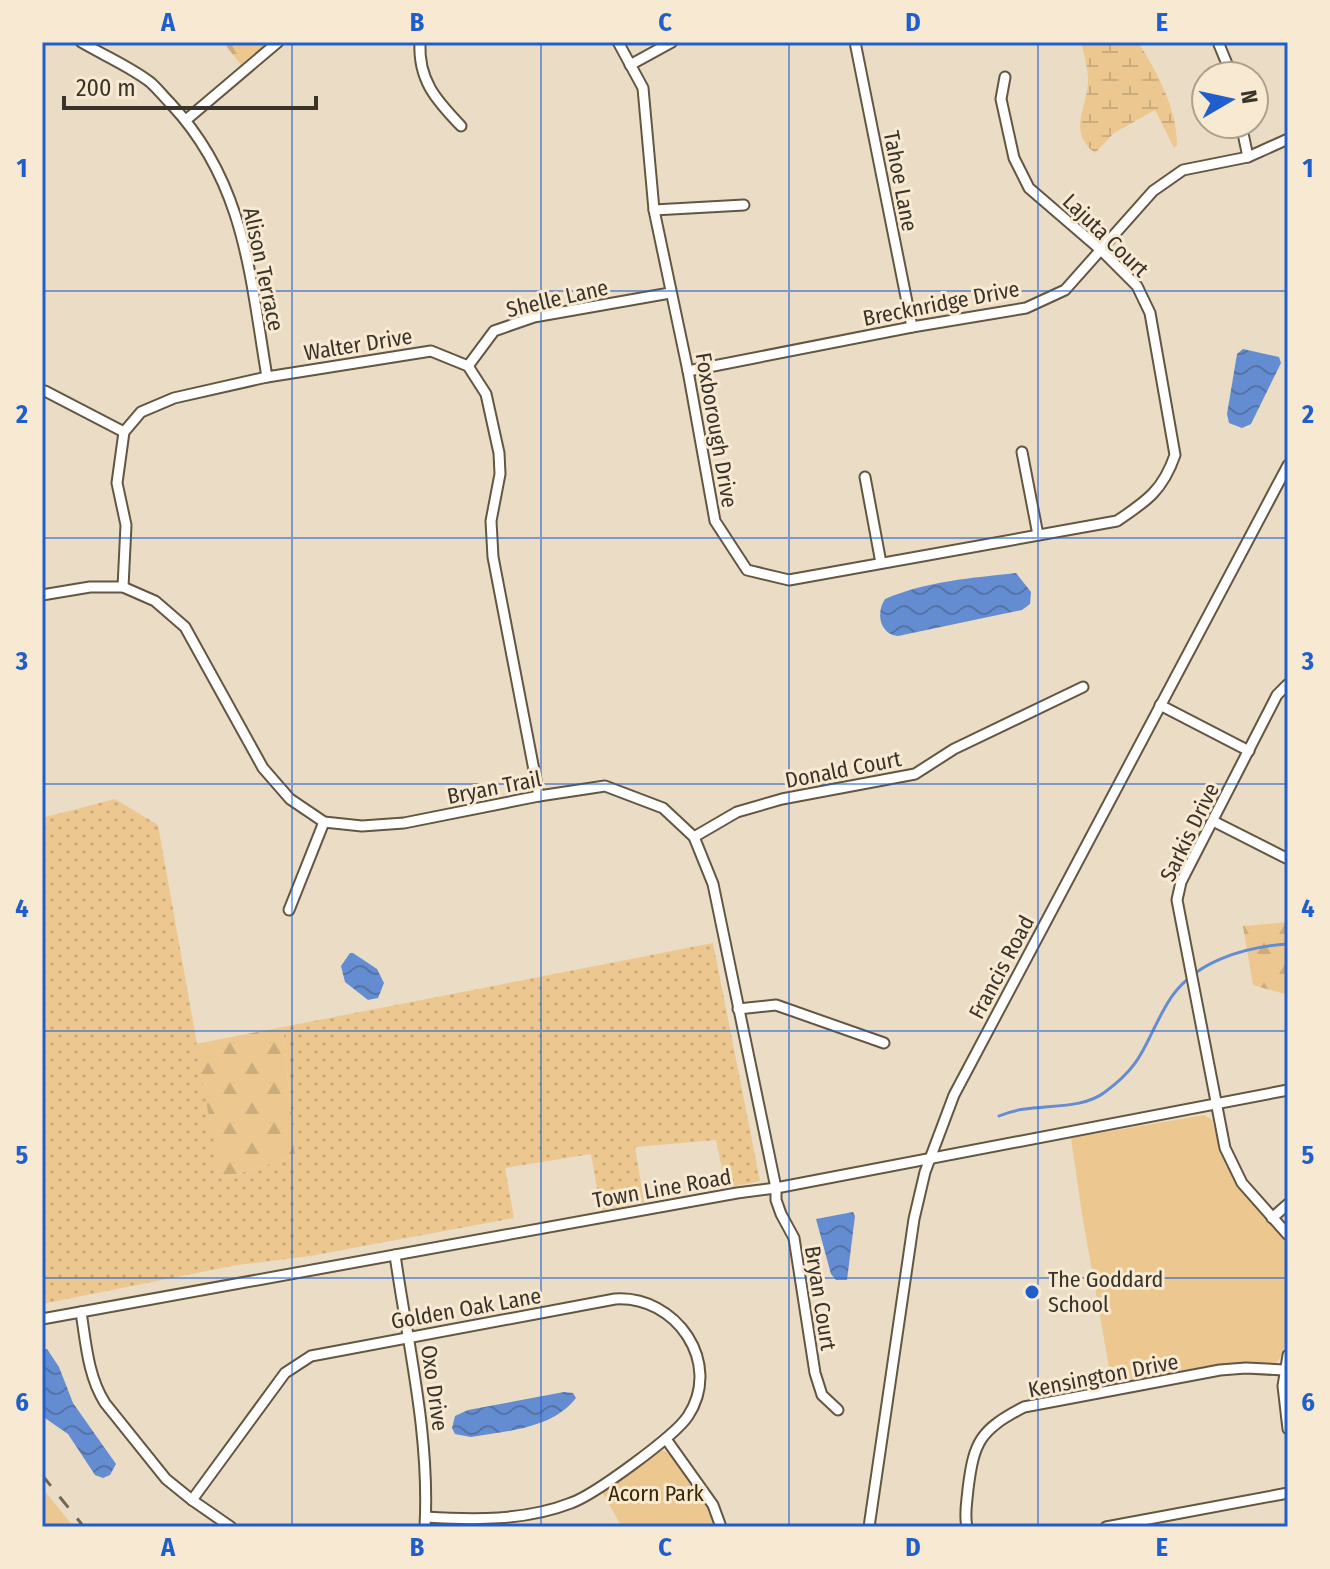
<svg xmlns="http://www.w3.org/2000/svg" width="1330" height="1569" viewBox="0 0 1330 1569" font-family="'Fira Sans Condensed',sans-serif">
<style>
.grass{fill:url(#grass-dots)}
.forest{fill:url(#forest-firs)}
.wetland{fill:url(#wetland-marsh)}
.park{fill:#ecc890}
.water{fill:url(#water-waves)}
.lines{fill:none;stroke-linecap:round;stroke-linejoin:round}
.stream{stroke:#648cd0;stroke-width:3}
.minor-casing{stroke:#635642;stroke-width:13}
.minor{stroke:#fff;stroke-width:9}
.rail{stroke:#6f6659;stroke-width:3;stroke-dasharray:14 14;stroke-linecap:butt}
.grid{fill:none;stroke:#205fcb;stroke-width:2;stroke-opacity:0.55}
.poi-dot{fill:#205fcb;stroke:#f8e9d2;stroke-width:3}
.labels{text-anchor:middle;stroke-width:6;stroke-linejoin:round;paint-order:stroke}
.street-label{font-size:22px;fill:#39332a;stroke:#f8e9d2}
.poi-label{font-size:22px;fill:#39332a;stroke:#f8e9d2;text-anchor:start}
.park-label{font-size:22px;fill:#3b2704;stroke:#f8e9d2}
.neatline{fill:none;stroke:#205fcb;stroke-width:3}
.grid-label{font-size:26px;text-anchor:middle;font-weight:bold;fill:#205fcb}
</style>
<defs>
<pattern id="grass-dots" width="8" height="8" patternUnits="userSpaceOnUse" patternTransform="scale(2)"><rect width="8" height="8" fill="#ecc890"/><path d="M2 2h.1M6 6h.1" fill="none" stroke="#cbac7c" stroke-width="1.8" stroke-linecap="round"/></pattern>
<pattern id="forest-firs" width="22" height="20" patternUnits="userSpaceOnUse" patternTransform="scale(2)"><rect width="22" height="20" fill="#ecc890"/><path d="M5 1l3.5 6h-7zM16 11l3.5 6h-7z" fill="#cbac7c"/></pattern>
<pattern id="wetland-marsh" width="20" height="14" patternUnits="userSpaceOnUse" patternTransform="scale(2)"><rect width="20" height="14" fill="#ecc890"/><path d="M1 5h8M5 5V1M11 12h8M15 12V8" fill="none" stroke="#cbac7c"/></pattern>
<pattern id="water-waves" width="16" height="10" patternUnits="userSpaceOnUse" patternTransform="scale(2)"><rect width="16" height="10" fill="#648cd0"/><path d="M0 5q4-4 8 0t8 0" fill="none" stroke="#5373a9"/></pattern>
</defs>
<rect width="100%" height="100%" fill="#ebdcc5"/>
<!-- grass -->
<path class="grass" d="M115,799L158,825L221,1179L295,1156L283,1027L713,943L760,1181L726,1188L716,1140L635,1147L644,1202L601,1211L591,1154L505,1168L514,1218L310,1256L237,1265L42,1304V818Z"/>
<!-- forest -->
<g class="forest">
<path d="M223,42H266L267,43L241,65Z"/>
<path d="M1288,922V995L1253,985L1243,926Z"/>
<path d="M283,1027L295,1156L221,1179L195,1044Z"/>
</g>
<!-- wetland -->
<path class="wetland" d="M1081,42H1138C1157,72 1177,108 1177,145L1174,148L1155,110L1114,133L1095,153C1067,131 1087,110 1088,81C1088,68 1084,54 1081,42Z"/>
<!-- park -->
<g class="park">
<path d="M1204,1115L1212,1120L1222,1156L1235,1182L1288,1243C1288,1271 1296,1347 1275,1364L1231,1363L1112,1384L1082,1214L1071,1138Z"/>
<path d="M661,1450L670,1453L705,1503L715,1527H622L602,1492Z"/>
<path d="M42,1488L74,1527H42Z"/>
</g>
<!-- water -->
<g class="water">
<path d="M1243,349L1279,357L1281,363L1251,424L1242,428L1229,423L1227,414L1237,354Z"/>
<path d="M1016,573L1031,592L1030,604L1022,610L898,636C879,634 876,612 885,599C927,581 972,578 1016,573Z"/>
<path d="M350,953H353L377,969L384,983L378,998L368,1000L345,982L341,966Z"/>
<path d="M853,1212L855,1216L847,1280H836L831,1274L816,1219Z"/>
<path d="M47,1349L59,1367L73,1403L116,1464L110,1475L103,1478L95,1475L68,1434L42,1416V1350Z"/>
<path d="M564,1392L573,1393L576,1398C552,1429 506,1431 471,1437L455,1434L452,1428L455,1416L468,1410Z"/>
</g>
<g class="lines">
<!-- stream -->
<path class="stream" d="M999,1116C1032,1101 1078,1113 1105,1092C1145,1063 1144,1043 1167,1004C1191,962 1243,947 1288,944"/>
<!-- minor casing -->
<g class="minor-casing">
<g id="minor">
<path d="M81,42C103,55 129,66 150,82C157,88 164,97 171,104C245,183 250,276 267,377"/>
<path d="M420,42C418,80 436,100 461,126"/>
<path d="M618,42L643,88L654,210L688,371L715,521L747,570L789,580L1117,521C1147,501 1163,490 1175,455L1150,313L1137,286L1101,250L1029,188L1014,158L1001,99L1005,77"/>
<path d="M855,42L912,327"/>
<path d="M1218,42L1232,76"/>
<path d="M630,65L672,42"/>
<path d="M186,120L278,42"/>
<path d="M1241,124L1248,157"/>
<path d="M654,210L744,205"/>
<path d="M468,366L494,331L534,317L670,293"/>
<path d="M688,371L912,327L1026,308L1065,290L1153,191L1183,170L1248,157L1288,139"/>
<path d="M45,391L124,432"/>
<path d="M1022,452L1038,535"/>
<path d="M865,477L881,563"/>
<path d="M123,587L126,525L117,483L124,432L141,412L174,398L267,377L431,351L468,366L486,394L499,453L500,474L491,521L493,557L539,796"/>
<path d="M42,595L90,587H123L155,601L185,627L263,768L290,799L324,822L362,826L404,823L539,796L605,786L663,808L694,837L713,884L776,1188V1200L781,1214L794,1238L815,1373L822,1395L838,1410"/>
<path d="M1288,684L1277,695L1181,882L1177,900L1225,1148L1242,1183L1288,1235"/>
<path d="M1160,705L1249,751"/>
<path d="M1213,821L1288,859"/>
<path d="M694,837L737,812L782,799L915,774L954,749L1083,687"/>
<path d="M289,910L324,822"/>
<path d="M738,1009L776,1005L884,1043"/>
<path d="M1272,1218L1288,1204"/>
<path d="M395,1255C408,1346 430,1434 425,1527"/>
<path d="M81,1312C86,1344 88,1376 105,1403L166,1479L192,1500L231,1527"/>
<path d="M42,1319L737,1193L776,1188L1288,1090"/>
<path d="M1288,1355L1283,1386L1288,1429"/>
<path d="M666,1439L713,1505L721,1527"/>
<path d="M192,1500L285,1373L311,1356L615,1299C676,1295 723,1363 688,1416C675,1436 594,1495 571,1503C525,1521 473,1520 426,1517"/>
<path d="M869,1527L914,1219L925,1172L954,1095L1288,465"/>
<path d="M967,1527C964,1514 967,1502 968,1489C974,1441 980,1430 1024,1407L1220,1370L1246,1368L1284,1370"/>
<path d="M1106,1527L1288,1493"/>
</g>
</g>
<!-- minor -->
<use href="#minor" class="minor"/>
<!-- rail -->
<path class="rail" d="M42,1475L84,1527"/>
</g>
<!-- grid -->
<path class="grid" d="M292,42V1527M541,42V1527M789,42V1527M1038,42V1527M42,291H1288M42,538H1288M42,784H1288M42,1031H1288M42,1278H1288"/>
<!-- markers -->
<circle class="poi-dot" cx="1032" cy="1292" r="8"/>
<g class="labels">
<!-- street labels -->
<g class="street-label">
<text transform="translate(901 181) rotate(79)" y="8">Tahoe Lane</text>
<text transform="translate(1106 235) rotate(44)" y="8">Lajuta Court</text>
<text transform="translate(264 269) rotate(78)" y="8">Alison Terrace</text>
<text transform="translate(557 298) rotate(-13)" y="8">Shelle Lane</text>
<text transform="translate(941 303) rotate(-11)" y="8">Brecknridge Drive</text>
<text transform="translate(358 344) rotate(-9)" y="8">Walter Drive</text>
<text transform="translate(717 430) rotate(80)" y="8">Foxborough Drive</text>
<text transform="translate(843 769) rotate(-11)" y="8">Donald Court</text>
<text transform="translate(494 787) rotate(-11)" y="8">Bryan Trail</text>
<text transform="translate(1189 832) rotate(-64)" y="8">Sarkis Drive</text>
<text transform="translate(1001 967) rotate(-62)" y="8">Francis Road</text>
<text transform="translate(662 1188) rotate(-10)" y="8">Town Line Road</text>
<text transform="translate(821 1298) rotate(81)" y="8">Bryan Court</text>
<text transform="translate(466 1308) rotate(-10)" y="8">Golden Oak Lane</text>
<text transform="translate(1103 1375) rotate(-11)" y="8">Kensington Drive</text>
<text transform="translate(435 1388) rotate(82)" y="8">Oxo Drive</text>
</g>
<!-- poi labels -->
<g class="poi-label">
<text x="1048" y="1287">The Goddard<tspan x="1048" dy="25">School</tspan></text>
</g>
<!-- park labels -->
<g class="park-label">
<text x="656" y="1501">Acorn Park</text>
</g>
</g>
<!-- border -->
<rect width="1330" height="1569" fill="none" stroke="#f8e9d2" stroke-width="88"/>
<!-- north arrow -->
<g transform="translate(1230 100) rotate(81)"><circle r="38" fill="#f8e9d2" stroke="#aca08f" stroke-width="2"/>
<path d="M0-6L14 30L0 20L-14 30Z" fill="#205fcb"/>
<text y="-12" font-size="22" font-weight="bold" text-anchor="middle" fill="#39332a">N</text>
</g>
<!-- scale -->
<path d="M64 96v12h252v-12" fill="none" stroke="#39332a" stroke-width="4"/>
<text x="76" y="96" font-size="24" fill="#39332a" stroke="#f8e9d2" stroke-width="6" paint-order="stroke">200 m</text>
<rect x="44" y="44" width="1242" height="1481" class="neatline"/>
<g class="grid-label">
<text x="168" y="31">A</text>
<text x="417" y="31">B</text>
<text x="665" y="31">C</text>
<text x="913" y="31">D</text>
<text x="1162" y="31">E</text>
<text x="22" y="177">1</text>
<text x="1308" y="177">1</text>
<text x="22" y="423">2</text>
<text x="1308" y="423">2</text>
<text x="22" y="670">3</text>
<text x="1308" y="670">3</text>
<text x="22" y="917">4</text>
<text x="1308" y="917">4</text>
<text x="22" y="1164">5</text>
<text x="1308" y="1164">5</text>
<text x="22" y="1411">6</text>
<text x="1308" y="1411">6</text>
<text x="168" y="1556">A</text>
<text x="417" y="1556">B</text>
<text x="665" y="1556">C</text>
<text x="913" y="1556">D</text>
<text x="1162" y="1556">E</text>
</g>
</svg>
